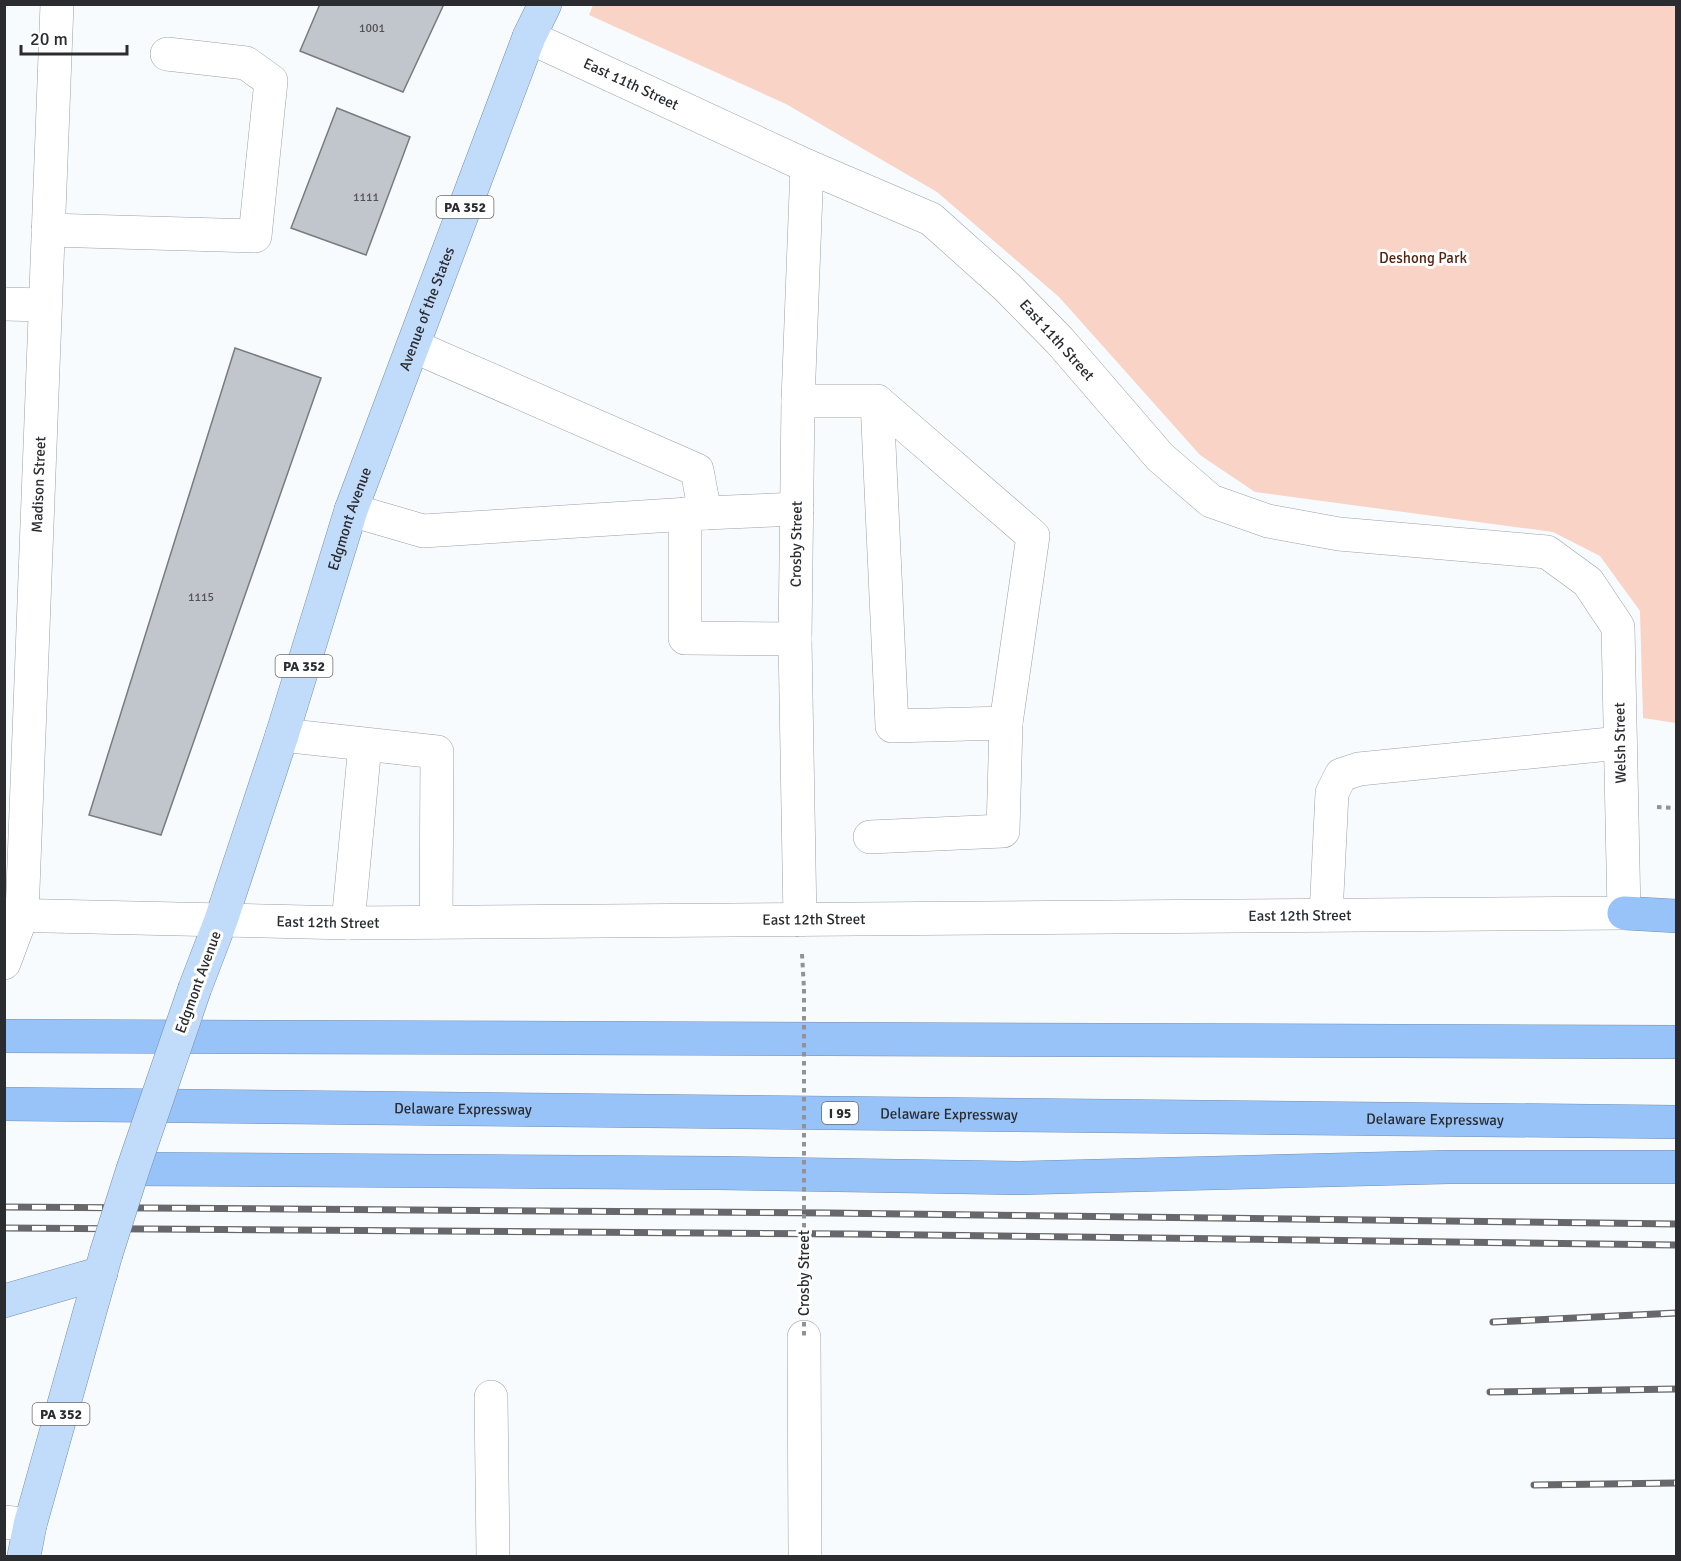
<svg xmlns="http://www.w3.org/2000/svg" width="1681" height="1561" viewBox="0 0 1681 1561" font-family="Signika,sans-serif">
<style>
.green{fill:#f9d3c5}
.building{fill:#c1c6cc;stroke:#777c81;stroke-width:1.5}
.lines{fill:none;stroke-linecap:round;stroke-linejoin:round}
.minor-casing{stroke:#9ba0a5;stroke-width:34}
.major-casing{stroke:#728eb2;stroke-width:34}
.highway-casing{stroke:#728eb2;stroke-width:34}
.path{stroke:#909295;stroke-width:4;stroke-dasharray:4.5 4.5;stroke-linecap:butt}
.minor{stroke:#fff;stroke-width:33}
.major{stroke:#c1dbfb;stroke-width:33}
.highway{stroke:#98c3f9;stroke-width:33}
.rail-casing{stroke:#66686b;stroke-width:7}
.rail{stroke:#fff;stroke-width:4.5;stroke-dasharray:14;stroke-linecap:butt}
.major-bridge-casing{stroke:#728eb2;stroke-width:34;stroke-linecap:butt}
.path-bridge{stroke:#909295;stroke-width:4;stroke-dasharray:4.5 4.5;stroke-linecap:butt}
.major-bridge{stroke:#c1dbfb;stroke-width:33}
.labels{text-anchor:middle;stroke-width:6;stroke-linejoin:round;paint-order:stroke}
.number-label{font-size:12px;fill:#505256}
.shield{fill:#fff;stroke:#6b6b6d;stroke-width:1.5}
.shield-label{font-size:14px;font-weight:bold;fill:#2b2c2f}
.street-label{font-size:15px;fill:#2b2c2f;stroke:#fff}
.park-label{font-size:15px;fill:#54230f;stroke:#fff}
</style>
<rect width="100%" height="100%" fill="#f8fbfe"/>
<!-- green -->
<path class="green" d="M593,5H1676V723L1643,718L1640,611L1600,556L1553,532L1255,492L1200,455L1059,297L937,192L786,104L589,15Z"/>
<!-- building -->
<g class="building">
<path d="M320,4H444L403,92L300,51Z"/>
<path d="M337,108L410,137L366,255L291,228Z"/>
<path d="M235,348L321,378L161,835L89,815Z"/>
</g>
<g class="lines">
<!-- minor casing -->
<g class="minor-casing">
<g id="minor">
<path d="M48,230L255,236L271,81L246,63L167,54"/>
<path d="M4,304L45,305"/>
<path d="M798,401H877L892,726L1006,723L1033,536L877,401"/>
<path d="M351,510L423,531L705,513L697,470L413,346"/>
<path d="M705,513L797,509"/>
<path d="M685,514V638L795,639"/>
<path d="M282,735L437,752L436,922"/>
<path d="M870,837L1003,831L1006,723"/>
<path id="s1" d="M4,915L348,923L1624,913L1618,627L1588,582L1547,552L1339,534L1268,521L1211,501L1160,457L1060,341L1007,287L931,219L807,166L529,37"/>
<path d="M1326,915L1332,793L1341,775L1359,769L1620,743"/>
<path id="s2" d="M800,920L795,639L798,401L807,166"/>
<path d="M348,923L365,745"/>
<path id="s3" d="M4,963L22,915L57,4"/>
<path d="M804,1337L805,1556"/>
<path d="M491,1397L493,1556"/>
<path d="M4,1522L30,1525"/>
</g>
</g>
<!-- major casing -->
<g class="major-casing">
<g id="major">
<path id="s4" d="M195,988L221,920L282,735L351,510L529,37L545,4"/>
<path d="M4,1301L101,1273"/>
<path d="M24,1556L30,1525L106,1254"/>
</g>
</g>
<!-- highway casing -->
<g class="highway-casing">
<g id="highway">
<path d="M1624,913L1676,916"/>
<path d="M4,1036L1676,1042"/>
<path id="s5" d="M4,1104L1676,1122"/>
<path d="M133,1169L718,1173L1020,1178L1449,1167H1676"/>
</g>
</g>
<!-- path -->
<g class="path">
<path d="M1657,807L1676,808"/>
<path d="M802,954L804,989"/>
</g>
<!-- minor -->
<use href="#minor" class="minor"/>
<!-- major -->
<use href="#major" class="major"/>
<!-- highway -->
<use href="#highway" class="highway"/>
<!-- rail casing -->
<g class="rail-casing">
<g id="rail">
<path d="M4,1207L828,1213L1676,1224"/>
<path d="M4,1228L850,1234L1676,1245"/>
<path d="M1493,1322L1676,1313"/>
<path d="M1490,1392L1676,1389"/>
<path d="M1534,1485L1676,1483"/>
</g>
</g>
<!-- rail -->
<use href="#rail" class="rail"/>
<!-- major-bridge casing -->
<g class="major-bridge-casing">
<path id="major-bridge" d="M106,1254L133,1169L195,988"/>
</g>
<!-- path-bridge -->
<path class="path-bridge" d="M804,989V1337"/>
<!-- major-bridge -->
<use href="#major-bridge" class="major-bridge"/>
</g>
<g class="labels">
<!-- number labels -->
<g class="number-label">
<text x="372" y="32">1001</text>
<text x="366" y="201">1111</text>
<text x="201" y="601">1115</text>
</g>
<!-- shield labels -->
<g class="shield">
<rect x="436.5" y="196" width="57" height="22" rx="4.5"/>
<rect x="275.5" y="655" width="57" height="22" rx="4.5"/>
<rect x="822" y="1102" width="36" height="22" rx="4.5"/>
<rect x="32.5" y="1403" width="57" height="22" rx="4.5"/>
</g>
<g class="shield-label">
<text x="465" y="212">PA 352</text>
<text x="304" y="671">PA 352</text>
<text x="840" y="1118">I 95</text>
<text x="61" y="1419">PA 352</text>
</g>
<!-- street labels -->
<g class="street-label">
<text transform="translate(631 84) rotate(25)" y="5">East 11th Street</text>
<text dy="5" stroke="none"><textPath href="#s4" startOffset="718">Avenue of the States</textPath></text>
<text transform="translate(1057 340) rotate(48)" y="5">East 11th Street</text>
<text dy="5" stroke="none"><textPath href="#s3" startOffset="482">Madison Street</textPath></text>
<text dy="5" stroke="none"><textPath href="#s4" startOffset="494">Edgmont Avenue</textPath></text>
<text dy="5" stroke="none"><textPath href="#s2" startOffset="376">Crosby Street</textPath></text>
<text transform="translate(1620 743) rotate(-91)" y="5">Welsh Street</text>
<text dy="5" stroke="none"><textPath href="#s1" startOffset="1296">East 12th Street</textPath></text>
<text dy="5" stroke="none"><textPath href="#s1" startOffset="810">East 12th Street</textPath></text>
<text dy="5" stroke="none"><textPath href="#s1" startOffset="324">East 12th Street</textPath></text>
<text transform="translate(198 982) rotate(-70)" y="5">Edgmont Avenue</text>
<text dy="5" stroke="none"><textPath href="#s5" startOffset="459">Delaware Expressway</textPath></text>
<text dy="5" stroke="none"><textPath href="#s5" startOffset="945">Delaware Expressway</textPath></text>
<text dy="5" stroke="none"><textPath href="#s5" startOffset="1431">Delaware Expressway</textPath></text>
<text transform="translate(804 1273) rotate(-90)" y="5">Crosby Street</text>
</g>
<!-- park labels -->
<g class="park-label">
<text x="1423" y="263">Deshong Park</text>
</g>
</g>
<!-- border -->
<rect width="1681" height="1561" fill="none" stroke="#2b2c2f" stroke-width="12"/>
<!-- scale -->
<path d="M21 45v9h106v-9" fill="none" stroke="#2b2c2f" stroke-width="3"/>
<text x="30" y="45" font-size="18" fill="#2b2c2f" stroke="#ffffff" stroke-width="4.5" paint-order="stroke">20 m</text>
</svg>
